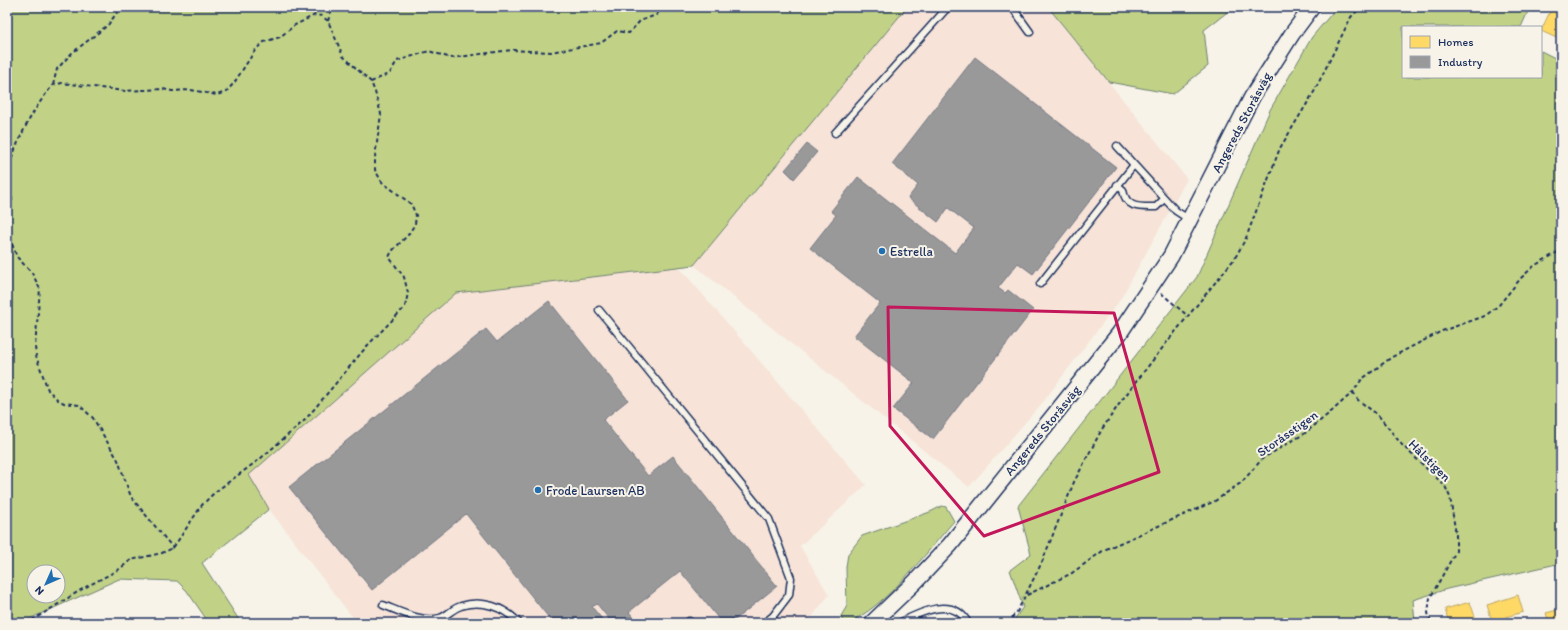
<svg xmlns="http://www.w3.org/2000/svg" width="1568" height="630" viewBox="0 0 1568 630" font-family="Itim,sans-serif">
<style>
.built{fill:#f7e3d7}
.green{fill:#c1d287;stroke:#6e8072;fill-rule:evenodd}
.homes{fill:#ffd966;stroke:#bba664}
.industry{fill:#999;stroke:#737987}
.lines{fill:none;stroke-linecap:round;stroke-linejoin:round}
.service-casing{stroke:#1b2f5e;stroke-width:9}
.tertiary-casing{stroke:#1b2f5e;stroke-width:18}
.path{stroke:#1b2f5e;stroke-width:2;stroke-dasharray:4 3;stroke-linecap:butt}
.service{stroke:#f7f3e8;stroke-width:6}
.tertiary{stroke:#f7f3e8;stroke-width:15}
.marked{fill:none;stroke:#c2185b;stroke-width:3;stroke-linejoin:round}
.poi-dot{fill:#1f6fb2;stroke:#f7f3e8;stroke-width:1.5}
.labels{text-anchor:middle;stroke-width:4;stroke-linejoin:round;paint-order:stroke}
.street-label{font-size:13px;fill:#1b2f5e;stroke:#f7f3e8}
.poi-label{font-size:13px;fill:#1b2f5e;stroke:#f7f3e8;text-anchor:start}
</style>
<rect width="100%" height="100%" fill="#f7f3e8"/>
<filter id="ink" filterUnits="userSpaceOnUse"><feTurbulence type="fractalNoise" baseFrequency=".025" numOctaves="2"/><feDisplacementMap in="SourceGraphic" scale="8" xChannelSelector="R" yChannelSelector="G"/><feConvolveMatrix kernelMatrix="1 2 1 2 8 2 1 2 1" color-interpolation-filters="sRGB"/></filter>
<g filter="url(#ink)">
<!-- built -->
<g class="built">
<path d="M907,7H1048L1187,179L1120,300L1043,402L969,487L694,265Z"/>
<path d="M679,267L866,485L800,546L829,595L807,623H357L269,509L249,475L456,293Z"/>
</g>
<!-- green -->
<g class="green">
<path d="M7,7H907L694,265L456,293L249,475L269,509L202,563L241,623H209L187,591L177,581L119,579L20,623H7ZM34,572H58V596H34Z"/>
<path d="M1048,7H1234L1204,30L1208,66L1173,94L1109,82Z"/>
<path d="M1337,7H1530L1521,27H1403V77H1541V51L1561,61V563L1447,589L1413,600L1415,623H1012L1023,607L1010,570L1031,554L1018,506L1197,277L1270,110L1312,37Z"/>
<path d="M942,506L946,507L954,521C927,552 885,608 847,623L842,620L841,616L847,606L846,567L848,554L862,536L930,512Z"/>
</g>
<!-- homes -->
<g class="homes">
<path d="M1552,7H1561V40L1541,31Z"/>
<path d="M1518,595L1523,612L1492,621L1487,605Z"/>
<path d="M1470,602L1476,620L1465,623H1449L1445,609Z"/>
<path d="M1561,609V623H1549L1546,613Z"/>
</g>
<!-- industry -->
<g class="industry">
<path d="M975,57L1116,167L1033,274L1018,263L998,288L1005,293L1008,290L1033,310L933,439L893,409L914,383L854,336L880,303L810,248L836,215L831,211L858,177L955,253L974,228L948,208L938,222L908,198L918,185L892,164Z"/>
<path d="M807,144L817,152L794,179L785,170Z"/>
<path d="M549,301L628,400L603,420L648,476L673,456L777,586L731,623H722L680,571L629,612L638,623H612L597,604L592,607L602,619L597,623H553L466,514L372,590L289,487L486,329L497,342Z"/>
</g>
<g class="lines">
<!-- service casing -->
<g class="service-casing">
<g id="service">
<path d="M1012,7L1030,32"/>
<path d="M835,133L948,7"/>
<path d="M1117,146L1176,211L1190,220"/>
<path d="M1117,185L1123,190C1126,209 1140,207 1156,207L1164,199"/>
<path d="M1040,284L1133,166"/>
<path d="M599,310L769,519L791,578L789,595L773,616L764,623"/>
<path d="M383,605C399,611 422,623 440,618C447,616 453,608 461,606C482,599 504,607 519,623"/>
<path d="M689,621L691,623"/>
<path d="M899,623C919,613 953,595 968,623"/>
</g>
</g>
<!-- tertiary casing -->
<g class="tertiary-casing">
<path id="tertiary" d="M872,623L915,582L950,545L1119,334L1171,256L1252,97L1292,34L1312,7"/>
</g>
<!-- path -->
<g class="path">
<path d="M680,7H683"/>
<path d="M328,21L332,7"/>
<path d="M371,82L390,73L397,61L429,51L451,58L511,50L551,52L601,43L617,31L629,33L640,21L656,15L664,7"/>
<path d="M53,85L57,69L72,53L108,25L121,7"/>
<path d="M7,172C17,141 31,111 53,85L62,83L125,91L163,89L172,91L191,90L217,95L226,92L234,83L256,49L264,42L280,37L295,25L315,15L322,16L328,21L343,56L371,82L375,92L381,114L375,157V170L382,182L411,204L416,215L415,224L408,235L392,251L389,257L404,277L408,293L405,307L367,346L305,420L260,459L215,492L202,505L173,548L162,553L131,560L118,570L84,588L28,623"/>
<path d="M7,184L12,199L7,221"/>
<path d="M7,231L17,257L32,273L40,289L35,347L36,356L48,390L58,400L64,403L79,405L93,418L118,460L131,497L173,548"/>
<path d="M1161,293L1189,317"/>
<path d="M1353,392L1358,400L1378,415L1402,445L1445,486L1450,497L1456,535V551L1430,598L1428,613L1431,623"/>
<path d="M1027,595L1072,573L1104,550L1215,501L1242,482L1263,458L1304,434L1332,411L1353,392L1362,379L1392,357L1442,331L1485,316L1499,305L1521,278L1534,266L1561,250"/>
<path d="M1007,623L1017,612L1042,562L1074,482L1102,429L1122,400L1167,342L1235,258L1246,238L1280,148L1314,92L1351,17L1361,7"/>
</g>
<!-- service -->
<use href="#service" class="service"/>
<!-- tertiary -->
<use href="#tertiary" class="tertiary"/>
</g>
</g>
<!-- marked area -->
<path class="marked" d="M888,307L1114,313L1159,472L984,536L890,426Z"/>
<!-- markers -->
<g class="poi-dot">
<circle cx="882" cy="251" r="4"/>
<circle cx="538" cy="490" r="4"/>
</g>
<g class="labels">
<!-- street labels -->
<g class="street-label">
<text transform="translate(1241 122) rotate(-62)" y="5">Angereds Storåsväg</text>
<text transform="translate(1042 430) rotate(-51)" y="5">Angereds Storåsväg</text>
<text transform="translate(1287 433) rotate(-35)" y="5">Storåsstigen</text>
<text transform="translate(1430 460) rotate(45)" y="5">Hålstigen</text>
</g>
<!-- poi labels -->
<g class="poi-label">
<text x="890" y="256">Estrella</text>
<text x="546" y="495">Frode Laursen AB</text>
</g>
</g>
<!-- margin -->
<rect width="1568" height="630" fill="none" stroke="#f7f3e8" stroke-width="24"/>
<rect x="12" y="12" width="1544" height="606" fill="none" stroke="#1b2f5e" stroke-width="1.5" filter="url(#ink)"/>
<!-- legend -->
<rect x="1402" y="26" width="140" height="52" fill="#f7f3e8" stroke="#9fa5b1"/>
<rect x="1410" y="36" width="20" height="12" fill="#ffd966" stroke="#9fa5b1"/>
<text x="1438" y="46" font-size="12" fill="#1b2f5e">Homes</text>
<rect x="1410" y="56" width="20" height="12" fill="#999999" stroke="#9fa5b1"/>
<text x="1438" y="66" font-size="12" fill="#1b2f5e">Industry</text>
<!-- north arrow -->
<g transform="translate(46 584) rotate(225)"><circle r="19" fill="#f7f3e8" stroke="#9fa5b1"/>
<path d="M0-3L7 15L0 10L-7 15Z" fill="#1f6fb2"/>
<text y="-6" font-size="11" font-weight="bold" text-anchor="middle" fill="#1b2f5e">N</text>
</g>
</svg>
